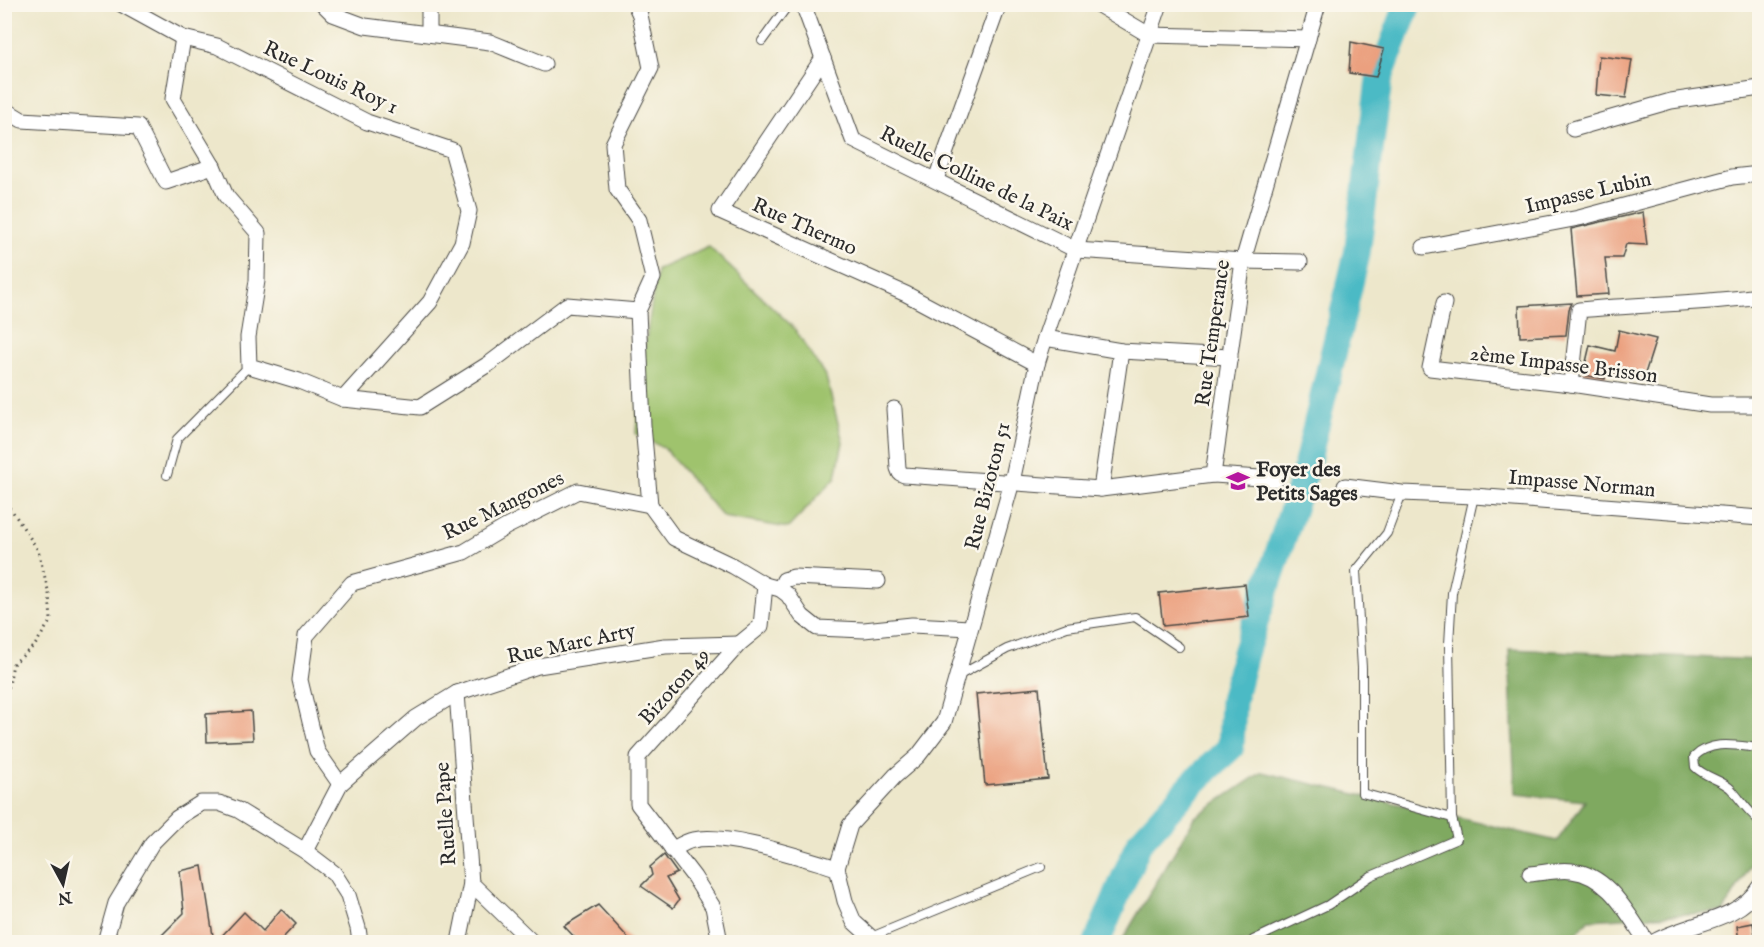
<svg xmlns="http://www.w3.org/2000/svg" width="1764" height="947" viewBox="0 0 1764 947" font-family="'IM FELL English',serif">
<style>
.green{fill:#9fc36d;stroke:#65774c;stroke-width:1.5}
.forest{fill:#7fa960;stroke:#556a46;stroke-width:1.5}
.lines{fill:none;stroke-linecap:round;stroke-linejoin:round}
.river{stroke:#4cbac5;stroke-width:27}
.building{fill:#eba07f}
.lane-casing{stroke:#484743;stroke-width:10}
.street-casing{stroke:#484743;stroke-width:17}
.path{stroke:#484743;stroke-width:3;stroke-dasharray:1.5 4.5;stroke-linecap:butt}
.lane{stroke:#fff;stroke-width:8}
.street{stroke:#fff;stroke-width:15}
.labels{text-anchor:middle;stroke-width:5;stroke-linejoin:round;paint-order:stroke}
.street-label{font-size:21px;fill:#2b2b2b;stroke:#fbf7ec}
.poi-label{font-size:21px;font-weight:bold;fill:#2b2b2b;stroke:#fbf7ec;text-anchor:start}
</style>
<rect width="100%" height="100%" fill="#fbf7ec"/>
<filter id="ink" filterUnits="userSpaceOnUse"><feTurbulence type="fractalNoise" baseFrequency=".0167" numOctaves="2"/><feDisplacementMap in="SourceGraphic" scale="12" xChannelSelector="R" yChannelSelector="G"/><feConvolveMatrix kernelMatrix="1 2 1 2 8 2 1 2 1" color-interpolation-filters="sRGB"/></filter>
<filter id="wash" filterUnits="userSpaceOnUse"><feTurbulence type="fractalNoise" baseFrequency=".008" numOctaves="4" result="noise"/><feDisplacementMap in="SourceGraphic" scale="24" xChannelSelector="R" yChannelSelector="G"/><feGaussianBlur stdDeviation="1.35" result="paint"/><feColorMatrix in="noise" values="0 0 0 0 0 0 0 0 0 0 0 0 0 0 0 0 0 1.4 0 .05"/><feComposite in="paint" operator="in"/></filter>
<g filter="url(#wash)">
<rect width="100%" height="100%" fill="#ede7cb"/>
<!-- green -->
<path class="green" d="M709,247L794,328L826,377L843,442L836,477L788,528L723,517L664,448L636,434L639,385L657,270Z"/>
<!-- forest -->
<path class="forest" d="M1509,649L1759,660V852L1723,912L1589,920L1568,942H1121L1195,817L1262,772L1557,841L1585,801L1515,794Z"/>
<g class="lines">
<!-- river -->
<path class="river" d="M1097,942L1139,843L1193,783L1231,747L1233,701L1245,653L1305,472L1357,254L1379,80L1408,4"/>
</g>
<g id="blocks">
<!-- building -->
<g class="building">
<path d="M1351,42L1384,49L1376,77L1349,73Z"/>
<path d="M1599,56L1632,60L1626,98L1596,95Z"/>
<path d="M1643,212L1647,245L1626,244L1622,258H1605L1609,294L1577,296L1571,229Z"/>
<path d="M1572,303L1569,309L1566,335L1520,337L1519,306Z"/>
<path d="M1619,330L1656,339L1643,380L1607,371L1605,379L1583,375L1590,345L1615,351Z"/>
<path d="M1245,584L1249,617L1163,626L1159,593Z"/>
<path d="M1039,688L1048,779L985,785L976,694Z"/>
<path d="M251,711L253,740L207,742L206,714Z"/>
<path d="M664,855L677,873L666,878L679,900L673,908L641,886L652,875L650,867Z"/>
<path d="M202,866L214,942H155L184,913L180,871Z"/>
<path d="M598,905L632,942H579L564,926Z"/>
<path d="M281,909L296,924L279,942H216L244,912L263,931Z"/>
<path d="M1753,923L1756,942H1739L1737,926Z"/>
</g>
</g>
</g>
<g filter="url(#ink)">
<use href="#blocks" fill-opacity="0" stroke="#484743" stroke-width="1.5"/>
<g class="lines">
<!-- lane casing -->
<g class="lane-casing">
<g id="lane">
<path d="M762,41L789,4"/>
<path d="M167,475L177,439L249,366"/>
<path d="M1402,493L1387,533L1356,571L1362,668V793L1452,818L1449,644L1452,593L1474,496"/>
<path d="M958,676L1007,649L1067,627L1135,617L1179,647"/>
<path d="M1760,748C1737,746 1712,739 1694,757L1695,767C1706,778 1721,779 1731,789C1741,800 1748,812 1760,821"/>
<path d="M871,937L1041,867"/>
<path d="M1253,940L1328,905L1371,876L1457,839L1452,818"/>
</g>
</g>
<!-- street casing -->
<g class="street-casing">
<g id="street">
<path d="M121,4L183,38L217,46L367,122L452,150L469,211L462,243L430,302L343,399L420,407L490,363L567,305L638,311"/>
<path d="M323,4L333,14L365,26L490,42L544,64"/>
<path d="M429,4V34"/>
<path d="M635,4L640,15L651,68L613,144L617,189L639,220L653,278L638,311L643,425L650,505"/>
<path d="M803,4L853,140L1076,250L1243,261L1300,262"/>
<path d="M1097,4L1149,35L1308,39"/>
<path d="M183,38L173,99L213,166L226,196L258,233L257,281L248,337L249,366L299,381L343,399"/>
<path d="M823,58L720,211L906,294L1037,364"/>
<path d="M4,109L22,120L138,127L166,182L213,166"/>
<path d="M1573,129L1671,101L1760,88"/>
<path d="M936,179L999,4"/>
<path d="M1424,247L1579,218L1732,177L1760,174"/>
<path d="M1444,303L1430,368L1571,384L1710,405H1760"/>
<path d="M1045,338L1121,351L1230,357"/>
<path d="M1571,384L1579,310C1639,304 1700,304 1760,296"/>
<path d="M894,409L898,468L900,473L904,475L1101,489L1213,475L1243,261L1318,4"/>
<path d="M1213,475L1277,479"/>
<path d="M1345,486L1402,493L1474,496L1760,518"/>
<path d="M1101,489L1121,351"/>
<path d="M650,505L674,538L733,566L765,585L761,626L739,644L638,757V804L694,877L713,907L720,942"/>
<path d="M765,585L780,589L788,595L802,616L817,628L864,630L912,625L970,628"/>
<path d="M780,589L784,580L794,577L878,581"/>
<path d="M457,693L471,883L532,942"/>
<path d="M340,784L317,751L300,680L306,636L352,583L464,552L506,527L578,491L650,505"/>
<path d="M672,850C679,846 686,841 693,840C727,832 802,858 837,868"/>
<path d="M305,851L340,784L416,718L457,693L538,666L665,646L739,644"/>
<path d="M1530,874C1543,873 1559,869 1572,871C1609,875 1628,915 1647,942"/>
<path d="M105,942L116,903L152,843L177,818L201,803H219L238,810L305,851L334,873L348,895L358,928L360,942"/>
<path d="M459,942L471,883"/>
<path d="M876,942L854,922L845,901L837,868L850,825L895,776L918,756L944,722L1012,482L1037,364L1045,338L1160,4"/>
<path d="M1654,942C1688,922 1737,923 1760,886"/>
</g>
</g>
<!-- path -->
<path class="path" d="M4,505L11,509L38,550L49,594L51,620L35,645L13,664L4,711"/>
<!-- lane -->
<use href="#lane" class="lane"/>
<!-- street -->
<use href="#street" class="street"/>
</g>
</g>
<!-- icons -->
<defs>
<g id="school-bare" transform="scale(1.8)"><path d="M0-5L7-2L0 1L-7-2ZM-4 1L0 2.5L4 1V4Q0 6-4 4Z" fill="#b5179e" stroke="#fbf7ec" stroke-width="2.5" paint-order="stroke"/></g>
</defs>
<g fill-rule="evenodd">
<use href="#school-bare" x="1238" y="481"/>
</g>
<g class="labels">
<!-- street labels -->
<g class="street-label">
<text transform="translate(331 77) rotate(25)" y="7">Rue Louis Roy 1</text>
<text transform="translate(977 178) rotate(26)" y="7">Ruelle Colline de la Paix</text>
<text transform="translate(1588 192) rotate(-13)" y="7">Impasse Lubin</text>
<text transform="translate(805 226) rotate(24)" y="7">Rue Thermo</text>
<text transform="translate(1212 333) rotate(-82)" y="7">Rue Temperance</text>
<text transform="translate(1564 364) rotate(7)" y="7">2ème Impasse Brisson</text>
<text transform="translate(1582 483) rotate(5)" y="7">Impasse Norman</text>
<text transform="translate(987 486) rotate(-76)" y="7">Rue Bizoton 51</text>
<text transform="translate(503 505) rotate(-26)" y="7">Rue Mangones</text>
<text transform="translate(571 643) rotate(-12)" y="7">Rue Marc Arty</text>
<text transform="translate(674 686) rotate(-48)" y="7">Bizoton 49</text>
<text transform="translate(445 814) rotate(-94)" y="7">Ruelle Pape</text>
</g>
<!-- poi labels -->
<g class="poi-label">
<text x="1256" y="476">Foyer des<tspan x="1256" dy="24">Petits Sages</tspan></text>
</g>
</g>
<!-- margin -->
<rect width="1764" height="947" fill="none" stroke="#fbf7ec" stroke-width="24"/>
<!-- north arrow -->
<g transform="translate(63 884) rotate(172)" stroke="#fbf7ec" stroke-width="4.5" paint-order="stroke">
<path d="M0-4.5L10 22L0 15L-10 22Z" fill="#2b2b2b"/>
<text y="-9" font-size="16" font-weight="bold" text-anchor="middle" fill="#2b2b2b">N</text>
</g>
</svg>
